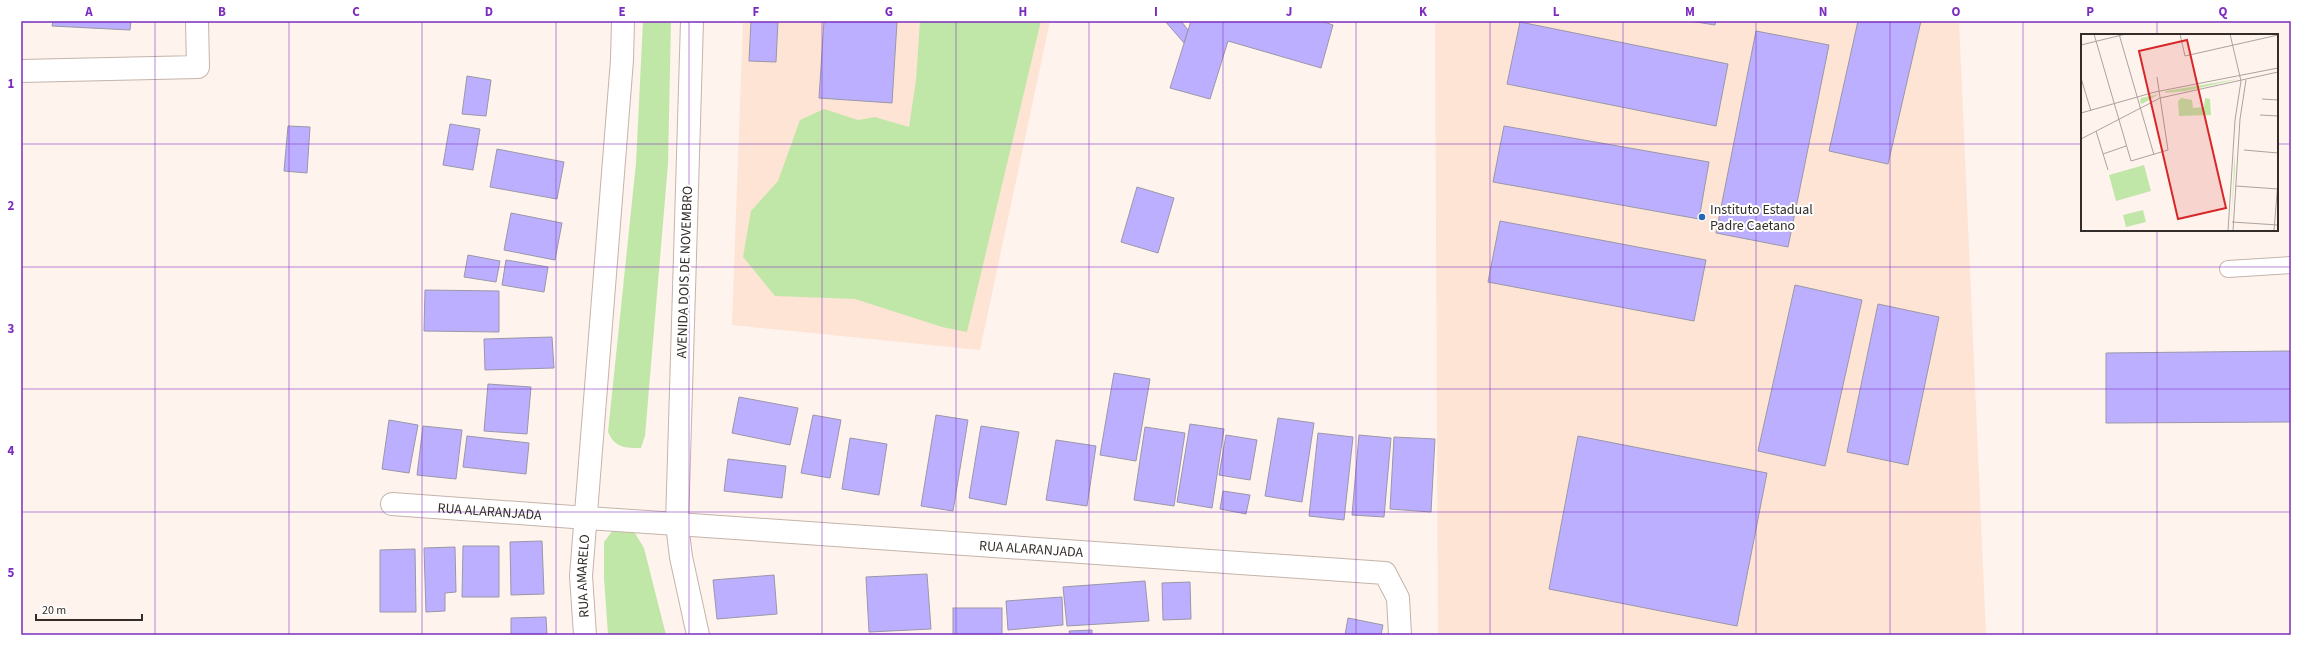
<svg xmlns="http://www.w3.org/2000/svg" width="2312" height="656" viewBox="0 0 2312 656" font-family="'Source Sans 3',sans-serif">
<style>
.built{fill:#fde4d5}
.green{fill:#c1e7a8}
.building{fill:#bdafff;stroke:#9a97a8}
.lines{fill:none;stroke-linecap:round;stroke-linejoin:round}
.lane-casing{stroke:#c5b4aa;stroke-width:18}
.street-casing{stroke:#c5b4aa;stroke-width:24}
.secondary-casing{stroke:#c5b4aa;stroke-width:24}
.lane{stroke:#fff;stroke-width:16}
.street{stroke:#fff;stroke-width:22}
.secondary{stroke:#fff;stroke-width:22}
.grid{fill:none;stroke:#7b2cbf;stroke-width:1;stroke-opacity:0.55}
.poi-dot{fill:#2567b9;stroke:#fff;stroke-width:1.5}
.labels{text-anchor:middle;stroke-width:4;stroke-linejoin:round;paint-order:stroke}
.poi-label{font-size:14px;fill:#332c28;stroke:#fff;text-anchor:start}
.street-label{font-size:14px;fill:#332c28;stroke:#fff}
.inset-road{fill:none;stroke:#ada39e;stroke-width:1}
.view{fill:#d62828;fill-opacity:0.15;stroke:#d62828;stroke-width:2}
.inset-edge{fill:none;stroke:#332c28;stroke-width:2}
.neatline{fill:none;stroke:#7b2cbf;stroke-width:1.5}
.grid-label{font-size:13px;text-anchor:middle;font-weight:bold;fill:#7b2cbf}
</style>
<rect width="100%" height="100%" fill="#fef3ed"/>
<!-- built -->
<g class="built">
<path d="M743,21H1050L980,350L732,325Z"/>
<path d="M1435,21H1959L1986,635H1438Z"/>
</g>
<!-- green -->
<g class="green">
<path d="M643,21H671L668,164L645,436L641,448C625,448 615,448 608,432L636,163Z"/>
<path d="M920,21H1041L967,332L942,327L855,299L775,296L743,257L751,211L778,181L800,120L824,109L858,120L875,117L909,127L916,80Z"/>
<path d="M614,529L633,530L644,548L666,635H608L604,578V542Z"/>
</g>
<!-- building -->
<g class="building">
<path d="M53,21H131L130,30L52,26Z"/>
<path d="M751,21H778L776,62L749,61Z"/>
<path d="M824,21L897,22L892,103L819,98Z"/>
<path d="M1165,21H1181L1188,30L1184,43Z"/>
<path d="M1191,21H1321L1333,25L1321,68L1228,41L1210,99L1170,88Z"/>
<path d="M1690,21H1716L1715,25Z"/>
<path d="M1858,21H1921L1888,164L1829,151Z"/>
<path d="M1520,22L1728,64L1716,126L1507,84Z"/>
<path d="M1756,31L1829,45L1788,247L1716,233Z"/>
<path d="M467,76L491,80L486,116L462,114Z"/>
<path d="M450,124L480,129L473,170L443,165Z"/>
<path d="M288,126L310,127L307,173L284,171Z"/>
<path d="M1504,126L1709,162L1699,219L1493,182Z"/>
<path d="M497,149L564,162L557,199L490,187Z"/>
<path d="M1137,187L1174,198L1158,253L1121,242Z"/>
<path d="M511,213L562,223L555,260L504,250Z"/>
<path d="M1500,221L1706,260L1694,321L1488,282Z"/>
<path d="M468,255L500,261L496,282L464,277Z"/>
<path d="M506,260L548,267L544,292L502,285Z"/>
<path d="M1795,285L1862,300L1825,466L1758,451Z"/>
<path d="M425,290L499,291V332L424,331Z"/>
<path d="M1878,304L1939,317L1908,465L1847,452Z"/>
<path d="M552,337L554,368L485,370L484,339Z"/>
<path d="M2291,351V422L2106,423V353Z"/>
<path d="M1114,373L1150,379L1136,461L1100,455Z"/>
<path d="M488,384L531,387L527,434L484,431Z"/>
<path d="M739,397L798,408L790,445L732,433Z"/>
<path d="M813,415L841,420L830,478L801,473Z"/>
<path d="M936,415L968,420L953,511L921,506Z"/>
<path d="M1278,418L1314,423L1302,502L1265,496Z"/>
<path d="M389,420L418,425L409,473L382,469Z"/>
<path d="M1190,424L1224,429L1212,508L1177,502Z"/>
<path d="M423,426L462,430L456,479L417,475Z"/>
<path d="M981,426L1019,432L1006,505L969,498Z"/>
<path d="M1145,427L1185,433L1174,506L1134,500Z"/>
<path d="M1318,433L1353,437L1344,520L1309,516Z"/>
<path d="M1226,435L1257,440L1250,480L1219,475Z"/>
<path d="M1359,435L1391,438L1384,517L1352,515Z"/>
<path d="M467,436L529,443L526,474L463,467Z"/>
<path d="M1578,436L1767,473L1737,626L1549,589Z"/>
<path d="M1394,437L1435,439L1431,512L1390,509Z"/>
<path d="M850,438L887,444L879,495L842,489Z"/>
<path d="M1056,440L1096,446L1087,506L1046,500Z"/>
<path d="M728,459L786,466L782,498L724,491Z"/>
<path d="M1223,491L1250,495L1246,514L1220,509Z"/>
<path d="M542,541L544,594L511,595L510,542Z"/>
<path d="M463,546H499V597H462Z"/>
<path d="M455,547L456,592L445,593V611L426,612L424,548Z"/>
<path d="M415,549L416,612H380V550Z"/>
<path d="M927,574L931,629L869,632L866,577Z"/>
<path d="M774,575L777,614L717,619L713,580Z"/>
<path d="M1145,581L1149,621L1067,626L1063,587Z"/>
<path d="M1190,582L1191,619L1163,620L1162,583Z"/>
<path d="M1062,597L1063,625L1008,630L1006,601Z"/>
<rect x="953" y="608" width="49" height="27"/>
<path d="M546,617L547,635H511V618Z"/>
<path d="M1348,618L1383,625L1381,635H1345Z"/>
<path d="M1092,630V635H1070L1069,631Z"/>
</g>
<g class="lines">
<!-- lane casing -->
<g class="lane-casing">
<path id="lane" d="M2228,269L2291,265"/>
</g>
<!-- street casing -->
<g class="street-casing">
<g id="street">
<path d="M21,71L198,67L197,21"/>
<path id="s1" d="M392,504L587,518"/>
<path id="s2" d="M677,524L1385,573L1398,598L1400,635"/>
</g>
</g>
<!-- secondary casing -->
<g class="secondary-casing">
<g id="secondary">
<path d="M692,21L677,524L681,557L698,635"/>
<path d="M587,518L677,524"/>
<path id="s3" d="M585,635L581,576L622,60L623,21"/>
</g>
</g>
<!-- lane -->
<use href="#lane" class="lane"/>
<!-- street -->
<use href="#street" class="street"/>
<!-- secondary -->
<use href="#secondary" class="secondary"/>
</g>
<!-- grid -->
<path class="grid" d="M155,21V635M289,21V635M422,21V635M556,21V635M689,21V635M822,21V635M956,21V635M1089,21V635M1223,21V635M1356,21V635M1490,21V635M1623,21V635M1756,21V635M1890,21V635M2023,21V635M2157,21V35M21,144H2082M2277,144H2291M2157,230V635M21,267H2291M21,389H2291M21,512H2291"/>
<!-- markers -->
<circle class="poi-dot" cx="1702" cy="217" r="4"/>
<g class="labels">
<!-- poi labels -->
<g class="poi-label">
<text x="1710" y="214">Instituto Estadual<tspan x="1710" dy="16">Padre Caetano</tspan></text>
</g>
<!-- street labels -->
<g class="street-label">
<text transform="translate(684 272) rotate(-88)" y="5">AVENIDA DOIS DE NOVEMBRO</text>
<text dy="5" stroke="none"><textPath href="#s1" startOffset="98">RUA ALARANJADA</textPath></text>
<text dy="5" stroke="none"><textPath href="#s2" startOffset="355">RUA ALARANJADA</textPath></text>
<text dy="5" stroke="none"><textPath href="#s3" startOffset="59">RUA AMARELO</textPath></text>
</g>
</g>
<!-- overview -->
<g transform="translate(2081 34)">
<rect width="197" height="197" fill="#fef3ed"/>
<path d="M157,45L105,57L84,59L85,57ZM78,60L61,70L59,68L60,64ZM100,64L111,66L112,74L123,73L124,64L129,65L130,81L98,82L97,67ZM154,119V135L150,186L153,134ZM63,131L70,157L35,167L28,141ZM62,176L65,188L45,193L42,181Z" fill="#c1e7a8"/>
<path class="inset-road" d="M13,0L50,127L87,116L76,43M38,0L73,121M99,0L104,22L197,1M0,11L45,0M0,44L10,77M181,65L197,66M0,79L74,58L197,34M179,81L197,82M15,97L27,136M0,105L79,64L197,38M163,116L197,119M22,120L45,112M155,152L197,155M151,188L197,191M147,197L154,86L160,47L149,0M152,197L159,85L165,46M193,197L197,147"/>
<path class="view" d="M106,6L145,174L97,185L58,17Z"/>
<rect width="197" height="197" class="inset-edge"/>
</g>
<!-- border -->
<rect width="2312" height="656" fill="none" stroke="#ffffff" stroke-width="44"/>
<!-- scale -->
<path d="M36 614v6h106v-6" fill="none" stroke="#332c28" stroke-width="2"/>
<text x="42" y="614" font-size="12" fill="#332c28" stroke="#ffffff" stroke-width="3" paint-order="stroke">20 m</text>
<rect x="22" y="22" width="2268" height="612" class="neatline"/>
<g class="grid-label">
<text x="89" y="16">A</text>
<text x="222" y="16">B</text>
<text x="356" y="16">C</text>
<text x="489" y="16">D</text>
<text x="622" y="16">E</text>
<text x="756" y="16">F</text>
<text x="889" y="16">G</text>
<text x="1023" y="16">H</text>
<text x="1156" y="16">I</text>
<text x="1289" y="16">J</text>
<text x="1423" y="16">K</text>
<text x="1556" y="16">L</text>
<text x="1690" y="16">M</text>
<text x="1823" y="16">N</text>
<text x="1956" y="16">O</text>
<text x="2090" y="16">P</text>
<text x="2223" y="16">Q</text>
<text x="11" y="88">1</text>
<text x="11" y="210">2</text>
<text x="11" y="333">3</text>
<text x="11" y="455">4</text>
<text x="11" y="577">5</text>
</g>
</svg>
